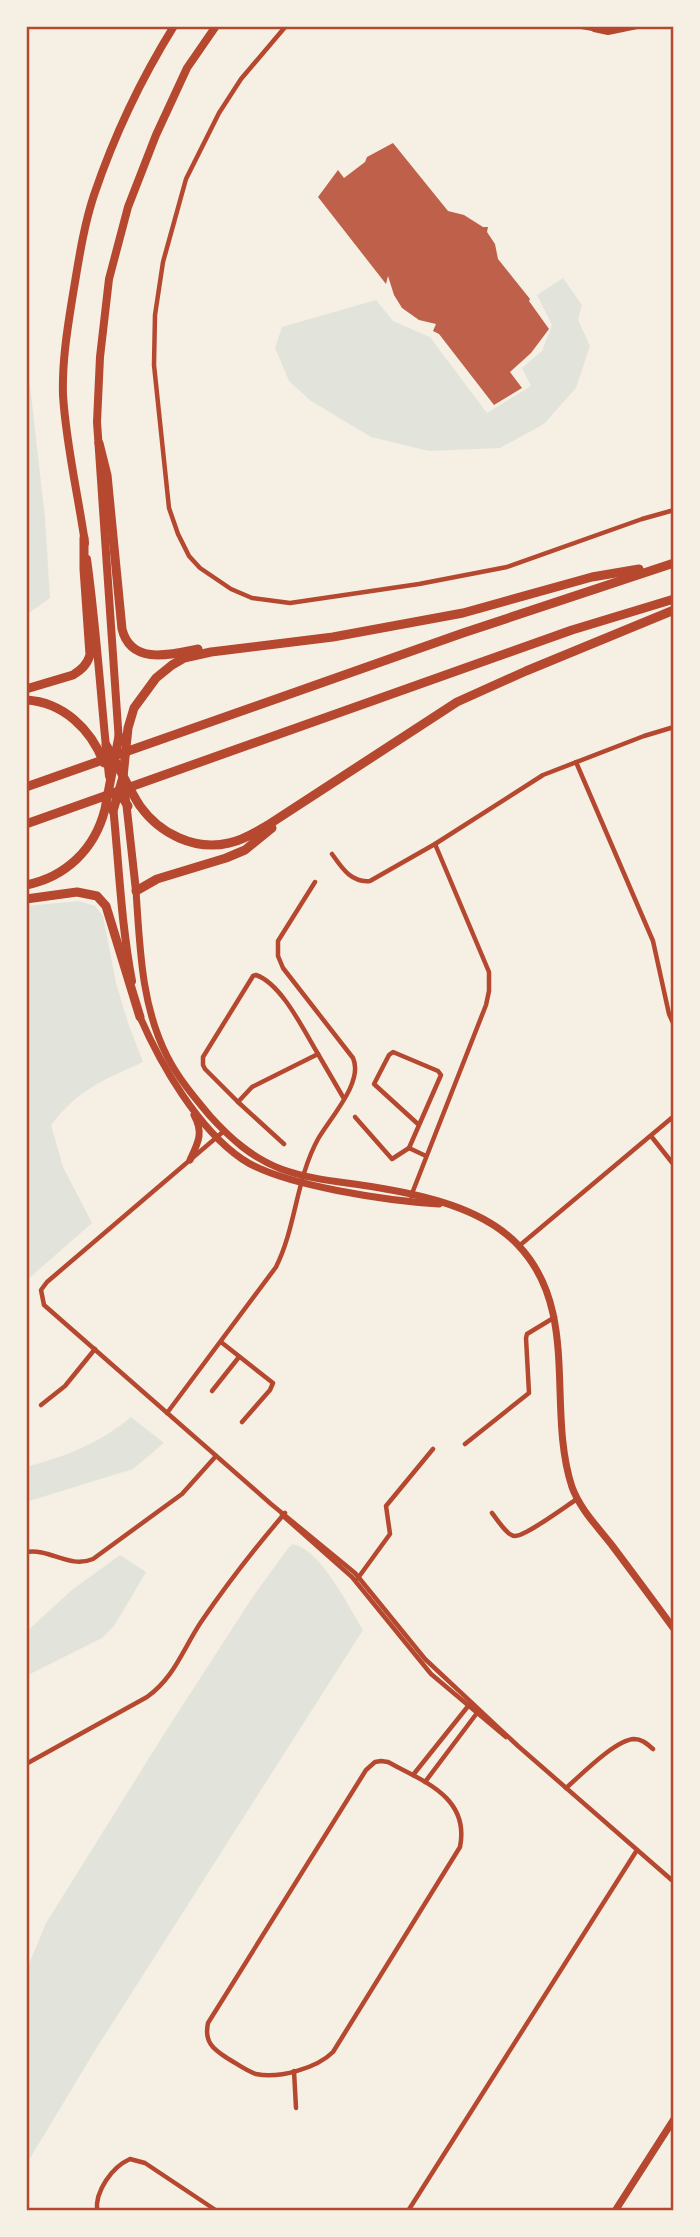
<svg xmlns="http://www.w3.org/2000/svg" width="700" height="2237" viewBox="0 0 700 2237" font-family="Ubuntu,sans-serif">
<style>
.green{fill:#e2e4dc}
.building{fill:#bf614a}
.lines{fill:none;stroke-linecap:round;stroke-linejoin:round}
.minor{stroke:#b5482f;stroke-width:4.5}
.tertiary{stroke:#b5482f;stroke-width:6}
.secondary{stroke:#b5482f;stroke-width:7}
.primary{stroke:#b5482f;stroke-width:8}
.motorway{stroke:#b5482f;stroke-width:9}
.neatline{fill:none;stroke:#b5482f;stroke-width:2.5}
</style>
<rect width="100%" height="100%" fill="#f6efe4"/>
<!-- green -->
<g class="green">
<path d="M563,278L582,305L578,320L590,346L576,388L544,424L500,448L429,451L371,437L311,401L289,381L275,348L282,327L376,300L393,321L430,337L487,413L531,386L522,368L542,351L552,325L537,295Z"/>
<path d="M26,385H30L45,518L50,598L26,615Z"/>
<path d="M79,901L95,906L103,916L116,983L128,1023L143,1062C102,1081 80,1088 51,1125L63,1167L92,1223L26,1281V906Z"/>
<path d="M131,1417L164,1443L133,1469L26,1502V1467C67,1456 98,1444 131,1417Z"/>
<path d="M293,1544C322,1551 348,1606 363,1630L94,2052L26,2165V1971L46,1923L164,1734L254,1595L289,1547Z"/>
<path d="M120,1555L146,1572L114,1626L102,1638L26,1676V1632L72,1590Z"/>
</g>
<!-- building -->
<path class="building" d="M393,143L448,211L464,215L483,227H488L487,232L495,244L498,259L530,299L529,301L549,329L531,353L510,372L522,388L494,405L439,334L433,331L436,324L419,320L402,308L394,295L388,276L386,284L318,197L338,170L344,178L365,162L367,157Z"/>
<g class="lines">
<!-- minor -->
<g class="minor">
<path d="M286,26L241,79L219,113L186,179L163,262L155,315L154,365L169,508L178,534L189,556L200,568L231,589L252,598L290,603L419,584L507,567L642,519L674,510"/>
<path d="M577,26L594,29"/>
<path d="M576,762L653,941L669,1014L674,1025"/>
<path d="M332,854C342,868 351,883 370,881L435,844L543,775L644,736L674,727"/>
<path d="M238,1102L205,1069L203,1065V1057L253,976L256,975C282,984 304,1031 318,1054"/>
<path d="M355,1117L392,1159L409,1148"/>
<path d="M419,1125L374,1084L389,1055L393,1052L438,1071L441,1075L409,1148L426,1156"/>
<path d="M224,1131L47,1282L41,1290L44,1305L271,1504L355,1573L425,1659L518,1746L674,1882"/>
<path d="M651,1136L674,1165"/>
<path d="M284,1144L238,1102L252,1087L318,1054L343,1097"/>
<path d="M411,1196L486,1005L489,991V972L435,844"/>
<path d="M519,1246L674,1116"/>
<path d="M221,1342L273,1383L270,1390L242,1422"/>
<path d="M212,1391L239,1357"/>
<path d="M41,1405L65,1386L95,1349"/>
<path d="M167,1413L276,1267C296,1227 296,1179 318,1139C330,1118 364,1082 353,1058L283,968L278,956V941L315,882"/>
<path d="M465,1444L529,1393L526,1338L527,1334L555,1317"/>
<path d="M492,1513C497,1519 507,1536 515,1536C526,1536 566,1506 577,1499"/>
<path d="M282,1515L352,1577L431,1674L506,1737"/>
<path d="M26,1552C50,1548 69,1569 93,1559L182,1494L216,1456"/>
<path d="M358,1578L390,1534L386,1506L433,1449"/>
<path d="M381,1761L388,1762C423,1781 470,1797 460,1847L333,2052C317,2068 279,2079 256,2074C246,2071 236,2063 227,2058C213,2049 204,2042 208,2023L366,1770L375,1762Z"/>
<path d="M26,1764L147,1697C174,1678 183,1649 201,1622C227,1584 255,1548 285,1513"/>
<path d="M413,1775L469,1705"/>
<path d="M425,1782L477,1713"/>
<path d="M566,1788C581,1775 615,1740 634,1739C642,1739 647,1744 653,1749"/>
<path d="M294,2071L296,2108"/>
<path d="M97,2211C95,2191 112,2167 130,2159L145,2163L217,2211"/>
<path d="M408,2211L637,1850"/>
</g>
<!-- tertiary -->
<path class="tertiary" d="M594,29L608,32L637,26"/>
<!-- secondary -->
<g class="secondary">
<path d="M136,891C140,947 141,1005 167,1056C178,1078 194,1097 210,1116C230,1138 252,1158 281,1169C311,1180 343,1182 374,1187C423,1195 483,1208 518,1245C581,1311 546,1408 572,1487C580,1509 597,1526 611,1544C632,1572 653,1600 674,1629"/>
<path d="M140,1017C161,1065 198,1129 242,1159C281,1186 391,1201 439,1204"/>
<path d="M190,1160C198,1143 204,1133 194,1115"/>
<path d="M615,2211L674,2119"/>
</g>
<!-- primary -->
<g class="primary">
<path d="M85,543C78,494 66,445 63,395C62,363 67,331 72,300C78,265 83,228 94,195C114,136 141,79 174,26"/>
<path d="M87,559C97,631 101,704 109,776"/>
<path d="M119,742L97,422L100,357L109,279L128,207L156,135L187,68L216,26"/>
<path d="M124,783L136,891"/>
<path d="M113,806C119,865 121,923 132,981"/>
</g>
<!-- motorway -->
<g class="motorway">
<path d="M99,443L107,475L122,629C131,665 169,655 198,649"/>
<path d="M26,689L73,675C81,670 87,665 90,655L84,569V538"/>
<path d="M26,700C63,702 91,729 104,763"/>
<path d="M106,745C118,764 127,786 140,806C160,834 195,851 229,843C244,840 256,832 268,825L457,702L526,671L674,610"/>
<path d="M26,787L463,633L674,563"/>
<path d="M118,791L128,806"/>
<path d="M113,811L123,777L128,728L134,708L156,678L172,665L184,658L211,652L333,637L463,613L592,577L639,569"/>
<path d="M26,824L572,630L674,599"/>
<path d="M26,885C66,877 95,849 105,809L119,736"/>
<path d="M136,891L157,879L226,858L245,850L272,828"/>
<path d="M26,899L77,892L97,896L106,906L140,1017"/>
</g>
</g>
<!-- border -->
<rect width="700" height="2237" fill="none" stroke="#f6efe4" stroke-width="56"/>
<rect x="28" y="28" width="644" height="2181" class="neatline"/>
</svg>
